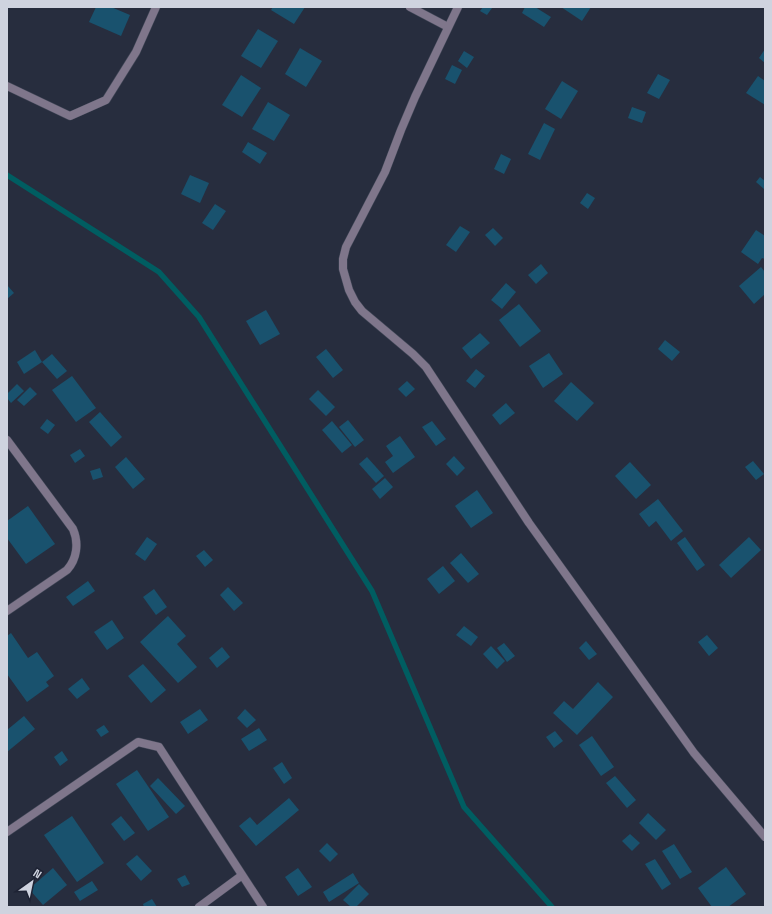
<svg xmlns="http://www.w3.org/2000/svg" width="772" height="914" viewBox="0 0 772 914" font-family="'Space Grotesk',sans-serif">
<style>
.lines{fill:none;stroke-linecap:round;stroke-linejoin:round}
.stream{stroke:#005d61;stroke-width:5.5}
.building{fill:#19526e}
.minor-casing{stroke:#424858;stroke-width:9}
.minor{stroke:#7f768b;stroke-width:8}
</style>
<rect width="100%" height="100%" fill="#272d3e"/>
<g class="lines">
<!-- stream -->
<path class="stream" d="M7,175L159,272L199,317L372,591L464,807L552,907"/>
</g>
<!-- building -->
<g class="building">
<path d="M96,7H111L130,15L121,36L89,22Z"/>
<path d="M273,7H305L294,24L271,10Z"/>
<path d="M483,7L492,8L487,15L480,11Z"/>
<path d="M525,7H535L551,17L544,27L522,13Z"/>
<path d="M561,7H591L582,21Z"/>
<path d="M258,29L278,41L261,68L241,56Z"/>
<path d="M300,48L322,61L306,87L285,74Z"/>
<path d="M765,49V63L759,58Z"/>
<path d="M464,51L474,57L467,68L458,61Z"/>
<path d="M452,65L462,70L455,84L445,79Z"/>
<path d="M658,74L670,80L659,99L647,93Z"/>
<path d="M241,75L261,88L242,117L222,105Z"/>
<path d="M758,76L765,81V105L746,93Z"/>
<path d="M562,81L578,91L561,119L545,109Z"/>
<path d="M268,102L290,115L274,141L252,129Z"/>
<path d="M632,107L646,112L642,123L628,118Z"/>
<path d="M544,123L555,129L540,160L528,154Z"/>
<path d="M248,142L267,153L260,164L242,152Z"/>
<path d="M501,154L511,159L504,174L494,169Z"/>
<path d="M190,175L209,183L200,203L181,194Z"/>
<path d="M760,177L765,181V190L756,182Z"/>
<path d="M587,193L595,198L588,209L580,203Z"/>
<path d="M215,204L226,211L213,230L202,223Z"/>
<path d="M460,226L470,232L456,252L446,245Z"/>
<path d="M493,228L503,238L495,246L485,235Z"/>
<path d="M756,230L765,236V259L762,258L758,264L741,252Z"/>
<path d="M541,264L548,273L536,284L528,275Z"/>
<path d="M761,267L765,272V294L754,304L739,286Z"/>
<path d="M506,283L516,292L502,309L491,300Z"/>
<path d="M7,285L14,293L7,299Z"/>
<path d="M519,304L541,331L520,347L499,320Z"/>
<path d="M266,310L280,334L260,345L246,321Z"/>
<path d="M480,333L490,343L471,359L462,348Z"/>
<path d="M665,340L680,352L672,361L658,349Z"/>
<path d="M326,349L343,370L333,378L316,357Z"/>
<path d="M35,350L42,362L24,374L17,362Z"/>
<path d="M549,353L563,374L543,388L529,366Z"/>
<path d="M52,354L67,371L57,379L42,362Z"/>
<path d="M476,369L485,376L475,388L466,381Z"/>
<path d="M72,376L96,408L76,422L52,390Z"/>
<path d="M407,381L415,389L406,397L398,389Z"/>
<path d="M571,382L594,403L577,421L554,401Z"/>
<path d="M17,384L24,391L11,403L7,398V394Z"/>
<path d="M30,387L37,394L24,406L17,400Z"/>
<path d="M318,390L335,407L326,416L309,399Z"/>
<path d="M506,403L515,413L500,425L492,415Z"/>
<path d="M100,412L122,437L111,447L89,422Z"/>
<path d="M47,419L55,425L48,434L40,428Z"/>
<path d="M348,420L364,440L355,447L339,427Z"/>
<path d="M332,421L352,445L342,453L322,430Z"/>
<path d="M432,421L446,439L436,446L422,427Z"/>
<path d="M400,436L415,457L393,473L385,462L393,456L386,446Z"/>
<path d="M80,449L85,456L75,463L70,455Z"/>
<path d="M454,456L465,468L457,476L446,464Z"/>
<path d="M126,457L145,479L133,489L115,467Z"/>
<path d="M367,457L384,476L376,483L359,464Z"/>
<path d="M753,461L764,474L756,480L745,467Z"/>
<path d="M630,462L651,485L636,499L615,476Z"/>
<path d="M100,468L103,477L93,480L90,471Z"/>
<path d="M385,478L393,487L380,499L372,489Z"/>
<path d="M477,490L493,513L471,528L455,506Z"/>
<path d="M658,499L683,531L671,541L656,521L649,527L639,514Z"/>
<path d="M28,506L55,544L26,564L7,538V521Z"/>
<path d="M147,537L157,544L145,561L135,554Z"/>
<path d="M685,537L705,565L697,571L677,543Z"/>
<path d="M749,537L761,550L731,578L719,565Z"/>
<path d="M204,550L213,560L205,567L196,556Z"/>
<path d="M461,553L479,574L468,583L450,563Z"/>
<path d="M443,566L455,581L439,594L427,579Z"/>
<path d="M88,581L95,591L73,606L66,597Z"/>
<path d="M228,587L243,603L234,611L220,595Z"/>
<path d="M154,589L167,607L156,615L143,597Z"/>
<path d="M168,616L186,636L177,644L197,667L178,683L140,642Z"/>
<path d="M112,620L124,638L107,650L94,632Z"/>
<path d="M464,626L478,637L471,646L456,635Z"/>
<path d="M11,633L28,658L37,652L54,676L46,682L49,686L27,702L7,674V636Z"/>
<path d="M707,635L718,648L709,656L698,642Z"/>
<path d="M586,641L597,654L589,660L579,648Z"/>
<path d="M504,643L515,656L507,662L497,648Z"/>
<path d="M491,646L505,661L497,669L483,654Z"/>
<path d="M222,647L230,657L217,668L209,658Z"/>
<path d="M143,664L166,690L151,703L128,676Z"/>
<path d="M82,678L90,689L77,699L68,689Z"/>
<path d="M598,682L613,697L577,735L553,713L564,701L573,709Z"/>
<path d="M200,709L208,720L188,734L180,722Z"/>
<path d="M245,709L256,720L247,728L237,718Z"/>
<path d="M24,716L35,729L7,752V730Z"/>
<path d="M104,725L109,732L101,737L96,730Z"/>
<path d="M259,728L267,740L249,751L241,739Z"/>
<path d="M555,731L563,741L554,748L546,737Z"/>
<path d="M592,736L614,767L601,776L579,745Z"/>
<path d="M62,751L68,760L60,766L54,757Z"/>
<path d="M282,762L292,778L284,784L273,768Z"/>
<path d="M137,770L169,817L148,831L116,784Z"/>
<path d="M615,776L636,800L627,808L606,783Z"/>
<path d="M158,778L185,806L176,814L150,786Z"/>
<path d="M289,798L299,810L256,846L239,826L250,817L257,825Z"/>
<path d="M648,813L666,830L656,840L639,823Z"/>
<path d="M72,816L104,863L77,882L44,835Z"/>
<path d="M121,816L135,833L124,841L111,824Z"/>
<path d="M630,834L640,843L632,851L622,841Z"/>
<path d="M327,843L338,854L330,862L319,851Z"/>
<path d="M674,844L692,872L680,879L662,851Z"/>
<path d="M137,855L152,871L141,881L126,864Z"/>
<path d="M655,859L671,884L662,890L645,864Z"/>
<path d="M726,867L746,894L728,907H712L698,888Z"/>
<path d="M53,868L67,885L43,905L29,889Z"/>
<path d="M298,868L312,887L298,896L285,877Z"/>
<path d="M353,873L359,883L329,902L323,892Z"/>
<path d="M185,875L190,884L182,887L177,879Z"/>
<path d="M92,881L98,890L80,901L74,892Z"/>
<path d="M359,884L369,894L356,907H351L343,900Z"/>
<path d="M152,899L157,907H144L143,904Z"/>
</g>
<g class="lines">
<!-- minor casing -->
<g class="minor-casing">
<g id="minor">
<path d="M410,7L448,27"/>
<path d="M458,7L415,97L401,130L385,172L346,247L343,259V269L349,290L355,302L362,311L413,354L426,367L529,523L694,753L765,837"/>
<path d="M7,86L70,116L106,100L136,52L156,7"/>
<path d="M7,440L73,529C79,543 77,559 67,570L7,611"/>
<path d="M7,832L138,742L159,747L263,907"/>
<path d="M199,907L241,876"/>
</g>
</g>
<!-- minor -->
<use href="#minor" class="minor"/>
</g>
<!-- border -->
<rect width="772" height="914" fill="none" stroke="#cfd3df" stroke-width="16"/>
<!-- north arrow -->
<g transform="translate(32 882) rotate(33)" stroke="#1e2334" stroke-width="3" paint-order="stroke">
<path d="M0-3L7 15L0 10L-7 15Z" fill="#cfd3df"/>
<text y="-6" font-size="11" font-weight="bold" text-anchor="middle" fill="#cfd3df">N</text>
</g>
</svg>
